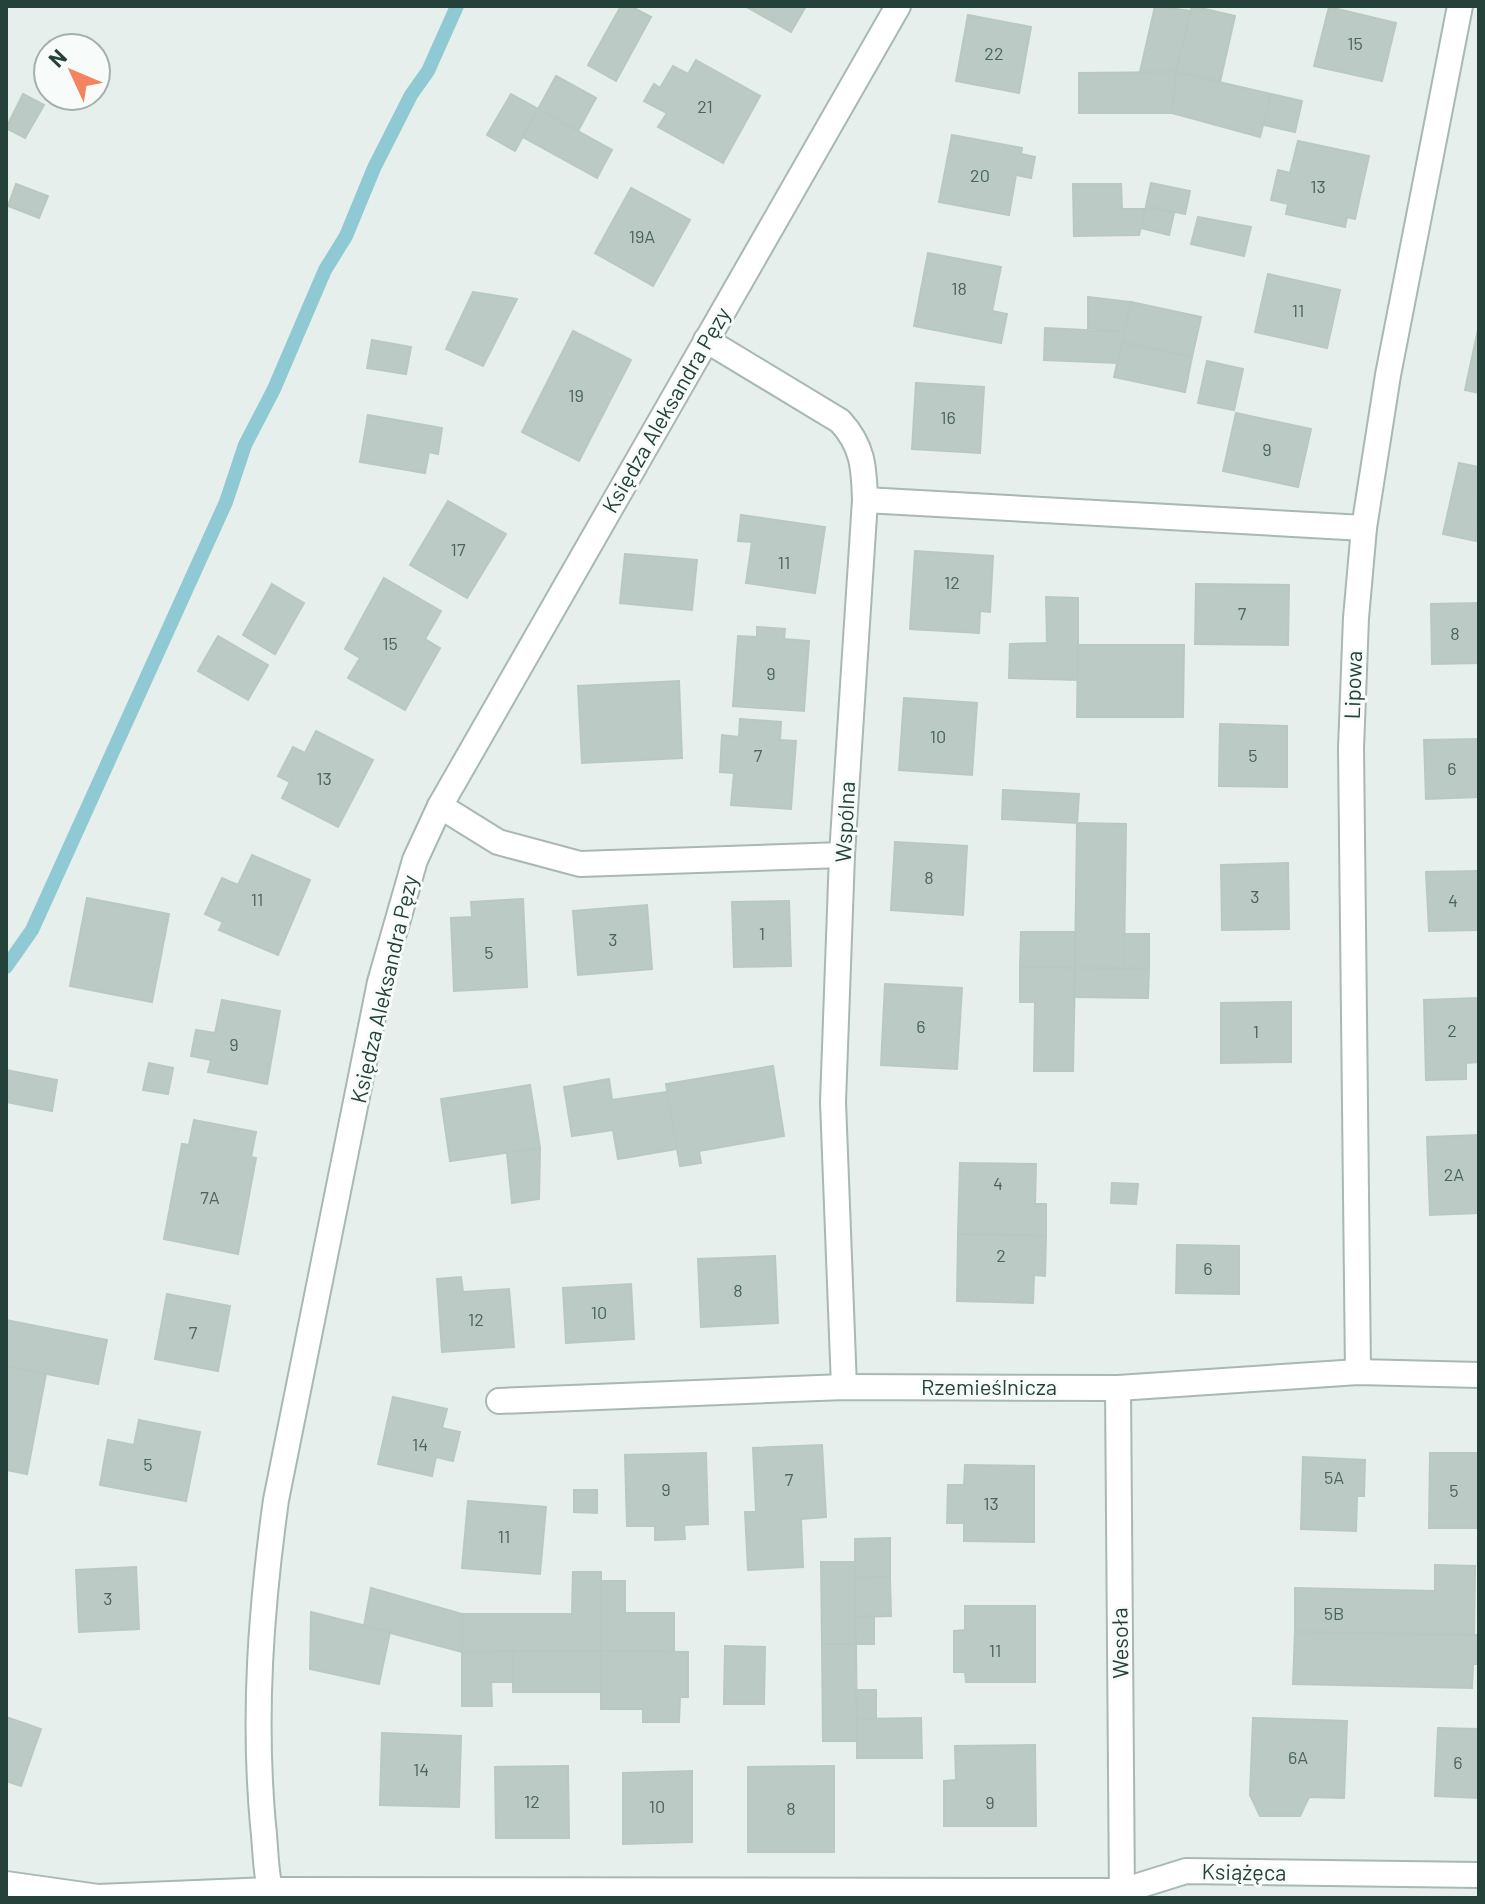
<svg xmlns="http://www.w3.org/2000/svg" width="1485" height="1904" viewBox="0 0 1485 1904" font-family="Barlow,sans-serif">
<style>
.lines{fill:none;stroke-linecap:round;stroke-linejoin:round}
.stream{stroke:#8ec9d4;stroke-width:14}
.building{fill:#bbcac4;stroke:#b8c9c2;stroke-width:2}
.lane-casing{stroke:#a8b8b2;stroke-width:28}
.street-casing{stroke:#a8b8b2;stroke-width:28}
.lane{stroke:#fff;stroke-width:24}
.street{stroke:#fff;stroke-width:24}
.labels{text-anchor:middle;stroke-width:6;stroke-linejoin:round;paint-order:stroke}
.number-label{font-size:18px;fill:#4a645c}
.street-label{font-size:22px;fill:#24423a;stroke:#f7fbf9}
</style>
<rect width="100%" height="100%" fill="#e6efeb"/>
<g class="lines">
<!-- stream -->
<path class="stream" d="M6,967L32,930L226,502L245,445L274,389L325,270L346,236L374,168L411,95L428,71L457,6"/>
</g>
<!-- building -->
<g class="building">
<path d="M621,6H630L651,17L616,81L588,65Z"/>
<path d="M745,6H806L791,32Z"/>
<path d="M1155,6L1191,11L1176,72H1140Z"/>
<path d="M1192,6L1235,16L1220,82L1176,72Z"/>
<path d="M1329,7L1396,23L1382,81L1314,66Z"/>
<path d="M968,15L1031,27L1019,93L956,81Z"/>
<path d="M696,60L760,96L723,163L658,127L667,113L644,101L654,84L660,88L673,66L688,74Z"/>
<path d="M1176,72L1172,113H1079V73Z"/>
<path d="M1176,72L1271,94L1260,137L1172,113Z"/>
<path d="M556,76L596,98L578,131L538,109Z"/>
<path d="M23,94L44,105L25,138L6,128Z"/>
<path d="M511,94L538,109L515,151L487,135Z"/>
<path d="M1271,94L1302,101L1295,132L1264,125Z"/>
<path d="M538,109L612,150L597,178L523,137Z"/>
<path d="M952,135L1022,148L1021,154L1035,157L1031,178L1016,175L1009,215L939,202Z"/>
<path d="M1298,141L1369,156L1355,219L1347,217L1345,227L1286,214L1288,204L1271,200L1278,170L1290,173Z"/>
<path d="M1151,183L1190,191L1185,214L1146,206Z"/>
<path d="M16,184L48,196L39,218L8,206Z"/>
<path d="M1073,184H1121L1122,209H1145L1139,235L1074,236Z"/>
<path d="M631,188L690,220L653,286L595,253Z"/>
<path d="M1146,207L1174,213L1169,235L1141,228Z"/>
<path d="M1198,217L1251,227L1244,256L1191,244Z"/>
<path d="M928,253L1001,267L992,311L1007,314L1001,343L914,326Z"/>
<path d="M1268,274L1340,290L1327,348L1255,332Z"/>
<path d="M473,292L517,299L483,366L446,349Z"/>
<path d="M1088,297L1131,302L1125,332L1088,328Z"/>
<path d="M1131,302L1201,317L1192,357L1122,342Z"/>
<path d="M1479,325V393L1465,390Z"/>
<path d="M1045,328L1125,332L1117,363L1044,360Z"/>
<path d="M573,331L631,360L579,461L522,432Z"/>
<path d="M372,340L411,347L406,374L367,368Z"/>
<path d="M1122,342L1192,357L1185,392L1114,377Z"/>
<path d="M1207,361L1243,369L1234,410L1198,403Z"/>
<path d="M916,383L984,387L980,453L912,449Z"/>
<path d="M1236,413L1311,429L1298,487L1223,471Z"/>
<path d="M368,415L442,428L438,454L429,452L425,473L360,462Z"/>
<path d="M1459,463L1479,467L1476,541L1443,534Z"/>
<path d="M448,501L506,534L467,598L410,565Z"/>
<path d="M741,515L825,527L815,593L746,583L752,542L738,541Z"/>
<path d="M915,551L993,556L990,612L980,611L979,633L910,629Z"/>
<path d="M625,554L697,560L692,610L620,603Z"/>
<path d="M384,578L441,611L425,639L440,648L405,710L348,678L360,658L345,649Z"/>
<path d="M272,584L304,603L275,654L243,635Z"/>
<path d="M1196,584L1289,585L1288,645L1195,644Z"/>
<path d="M1046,597L1078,598V680L1009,678L1010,644L1047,643Z"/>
<path d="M1479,603V663L1432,664L1431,604Z"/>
<path d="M757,627L785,629L784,639L809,641L804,711L733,706L738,636L757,637Z"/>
<path d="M218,636L268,665L248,700L198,671Z"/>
<path d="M1078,645H1184L1183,717H1077Z"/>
<path d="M679,681L682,758L582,763L578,686Z"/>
<path d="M904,698L977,703L972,775L899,770Z"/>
<path d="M740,719L781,722L780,740L796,741L791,809L731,805L734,773L720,772L722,735L739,737Z"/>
<path d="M1220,724L1287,726V787L1219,786Z"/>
<path d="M316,731L373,760L338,827L282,798L290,782L278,776L293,747L305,753Z"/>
<path d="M1479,739V797L1426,799L1424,740Z"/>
<path d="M1003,790L1079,794L1077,823L1002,819Z"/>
<path d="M1077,823L1126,824L1124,968H1075Z"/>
<path d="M895,842L967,846L963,915L891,910Z"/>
<path d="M252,855L310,880L278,955L219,930L223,922L205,914L222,878L238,885Z"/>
<path d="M1288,863L1289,929L1222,930L1221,865Z"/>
<path d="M1479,871V930L1429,931L1426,872Z"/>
<path d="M87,898L169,914L152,1002L70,986Z"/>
<path d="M523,899L527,987L454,991L451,918L472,917L471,902Z"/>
<path d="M789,901L791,966L734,967L732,902Z"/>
<path d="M647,905L652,969L578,975L573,911Z"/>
<path d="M1021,932H1075V968L1020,967Z"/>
<path d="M1125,934H1149V969L1124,968Z"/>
<path d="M1020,967L1075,968L1073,1071H1034L1035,1002H1020Z"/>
<path d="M1075,968L1149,969L1148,998L1074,997Z"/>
<path d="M885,984L962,988L957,1069L881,1065Z"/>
<path d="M1479,998V1062L1466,1063V1079L1426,1080L1424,1000Z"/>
<path d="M222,1000L280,1011L267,1084L208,1072L211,1060L191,1056L196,1030L215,1033Z"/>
<path d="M1291,1002V1062L1221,1063V1003Z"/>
<path d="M149,1063L173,1068L168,1094L143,1090Z"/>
<path d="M773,1066L784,1136L699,1151L701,1163L680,1166L666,1084Z"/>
<path d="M6,1070L57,1080L52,1111L6,1102Z"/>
<path d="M609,1079L612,1100L667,1092L677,1149L618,1159L613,1130L572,1136L564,1087Z"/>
<path d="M530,1085L540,1148L450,1161L441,1099Z"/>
<path d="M194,1120L256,1132L251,1157L256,1158L238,1254L164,1239L182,1144L189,1145Z"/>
<path d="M1479,1135V1213L1430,1215L1427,1137Z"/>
<path d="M540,1148L539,1199L512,1203L507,1153Z"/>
<path d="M960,1163L1036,1164L1035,1204H1046V1236L958,1234Z"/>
<path d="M1112,1183L1138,1184L1136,1204L1111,1203Z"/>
<path d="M958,1234L1046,1236L1045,1276L1034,1275L1033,1303L957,1301Z"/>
<path d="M1177,1245L1239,1246V1294L1176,1293Z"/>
<path d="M775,1256L778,1323L701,1327L698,1259Z"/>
<path d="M461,1277L463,1292L509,1289L514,1347L442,1352L437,1279Z"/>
<path d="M631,1284L634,1339L566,1343L563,1288Z"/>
<path d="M167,1294L230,1306L218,1371L155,1359Z"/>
<path d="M6,1320L107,1340L98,1384L6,1366Z"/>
<path d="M6,1366L46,1374L27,1474L6,1470Z"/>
<path d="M393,1397L447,1409L442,1428L460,1432L453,1461L436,1457L432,1476L378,1464Z"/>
<path d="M139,1420L200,1432L186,1501L100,1485L108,1440L134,1445Z"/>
<path d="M822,1445L826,1517L801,1519L803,1567L748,1570L745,1512H756L753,1448Z"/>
<path d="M706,1453L708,1524L684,1525L685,1539L655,1540V1526H627L625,1455Z"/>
<path d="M1430,1453H1479V1528H1429Z"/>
<path d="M1303,1457L1365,1460L1364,1496H1357L1356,1531L1301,1529Z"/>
<path d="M965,1465L1034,1466V1542L964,1541V1523H947L948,1485H964Z"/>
<path d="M574,1490H597V1513L574,1512Z"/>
<path d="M468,1501L546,1507L540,1574L462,1568Z"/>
<path d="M890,1538V1577L855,1578V1539Z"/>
<path d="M821,1562H855L856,1644H822Z"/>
<path d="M1435,1565L1475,1566L1474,1635L1295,1632V1588L1435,1591Z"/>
<path d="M136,1567L139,1629L79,1632L76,1570Z"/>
<path d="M573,1572H601V1651L462,1652V1614H572Z"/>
<path d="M890,1577L891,1616L855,1617V1578Z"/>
<path d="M601,1581H625V1613H674V1651H601Z"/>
<path d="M371,1588L462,1614V1652L364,1626Z"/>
<path d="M965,1606H1035V1682H966L965,1672H954V1631L965,1630Z"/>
<path d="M311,1612L390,1632L379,1684L310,1669Z"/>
<path d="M874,1616V1644H856L855,1617Z"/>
<path d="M1295,1632L1479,1635V1664H1473L1472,1688L1293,1684Z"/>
<path d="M822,1644H856L857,1741H823Z"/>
<path d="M725,1646L765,1647L764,1704H724Z"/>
<rect x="513" y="1651" width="88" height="41"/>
<path d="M513,1651V1682H491L492,1706H462V1652Z"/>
<path d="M601,1651L688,1652V1697H680L679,1722H643V1709H601Z"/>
<path d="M856,1690H876V1719H857Z"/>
<path d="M6,1717L41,1729L21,1786L6,1781Z"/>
<path d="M921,1718L922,1758H857V1719Z"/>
<path d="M1253,1718L1347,1721L1344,1798L1309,1797L1300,1816H1260L1250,1795Z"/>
<path d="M1438,1728L1479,1729V1798L1435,1796Z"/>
<path d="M382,1733L461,1736L459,1807L380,1805Z"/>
<path d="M1035,1745L1036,1826H944V1781L956,1780L955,1746Z"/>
<path d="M568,1766L569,1838H496L495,1767Z"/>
<path d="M834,1766V1852H748V1767Z"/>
<path d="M692,1771V1842L623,1844V1773Z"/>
</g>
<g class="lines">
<!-- lane casing -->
<g class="lane-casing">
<path id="lane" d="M440,806L498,842L580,864L842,855"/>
</g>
<!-- street casing -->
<g class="street-casing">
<g id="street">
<path d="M706,340L840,421C863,446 864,467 865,500L842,855L833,1102L844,1387"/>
<path d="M865,500L1364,528"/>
<path d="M1358,1372L1351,748L1356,618L1364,528L1388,375L1460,6"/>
<path d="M1118,1388L1122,1898"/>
<path d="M499,1401L844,1387L1118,1388L1358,1372L1479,1375"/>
<path d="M6,1884L98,1897L270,1890L1122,1891L1186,1871L1479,1875"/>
<path d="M272,1898C265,1875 266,1849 263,1825C253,1715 261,1608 276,1500L380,982L415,860L440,806L898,6"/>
</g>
</g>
<!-- lane -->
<use href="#lane" class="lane"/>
<!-- street -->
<use href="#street" class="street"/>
</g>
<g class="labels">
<!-- number labels -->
<g class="number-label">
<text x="1355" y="50">15</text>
<text x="994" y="60">22</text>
<text x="705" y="113">21</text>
<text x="980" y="182">20</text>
<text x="1318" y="193">13</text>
<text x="642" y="243">19A</text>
<text x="959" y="295">18</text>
<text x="1298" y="317">11</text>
<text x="576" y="402">19</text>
<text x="948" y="424">16</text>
<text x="1267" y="456">9</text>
<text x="458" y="556">17</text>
<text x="784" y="569">11</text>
<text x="952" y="589">12</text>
<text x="1242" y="620">7</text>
<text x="1455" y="640">8</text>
<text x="390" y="650">15</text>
<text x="771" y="680">9</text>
<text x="938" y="743">10</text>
<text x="758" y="762">7</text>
<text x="1253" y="762">5</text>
<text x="1452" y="775">6</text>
<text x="324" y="785">13</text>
<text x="929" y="884">8</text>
<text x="1255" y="903">3</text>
<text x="257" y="906">11</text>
<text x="1453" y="907">4</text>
<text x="762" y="940">1</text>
<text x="613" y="946">3</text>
<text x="489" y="959">5</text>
<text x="921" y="1033">6</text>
<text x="1452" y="1037">2</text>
<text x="1256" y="1038">1</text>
<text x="234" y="1051">9</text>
<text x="1454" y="1181">2A</text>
<text x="998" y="1190">4</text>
<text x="210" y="1204">7A</text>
<text x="1001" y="1262">2</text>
<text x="1208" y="1275">6</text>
<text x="738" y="1297">8</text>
<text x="599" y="1319">10</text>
<text x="476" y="1326">12</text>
<text x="193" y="1339">7</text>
<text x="420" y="1451">14</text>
<text x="148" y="1471">5</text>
<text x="1334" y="1484">5A</text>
<text x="789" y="1486">7</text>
<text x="666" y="1496">9</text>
<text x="1454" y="1497">5</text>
<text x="991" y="1510">13</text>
<text x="504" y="1543">11</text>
<text x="108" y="1605">3</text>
<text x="1334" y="1620">5B</text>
<text x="995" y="1657">11</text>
<text x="1298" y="1764">6A</text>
<text x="1458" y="1769">6</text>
<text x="421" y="1776">14</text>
<text x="532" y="1808">12</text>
<text x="990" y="1809">9</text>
<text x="657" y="1813">10</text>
<text x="791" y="1815">8</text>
</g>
<!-- street labels -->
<g class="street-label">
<text transform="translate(666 410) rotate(-60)" y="8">Księdza Aleksandra Pęzy</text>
<text transform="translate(1353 685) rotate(-88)" y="8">Lipowa</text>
<text transform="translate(845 822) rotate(-87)" y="8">Wspólna</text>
<text transform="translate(384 989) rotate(-77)" y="8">Księdza Aleksandra Pęzy</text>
<text x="989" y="1395">Rzemieślnicza</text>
<text transform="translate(1120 1643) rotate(-91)" y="8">Wesoła</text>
<text transform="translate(1244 1872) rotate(1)" y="8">Książęca</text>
</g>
</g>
<!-- border -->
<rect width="1485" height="1904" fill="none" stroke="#24423a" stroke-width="16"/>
<!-- north arrow -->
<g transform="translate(72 72) rotate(314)"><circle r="38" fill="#f7fbf9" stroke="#a3b1ad" stroke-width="2"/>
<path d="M0-6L14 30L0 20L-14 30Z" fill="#f4845f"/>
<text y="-12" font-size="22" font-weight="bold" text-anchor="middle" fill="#24423a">N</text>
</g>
</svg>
